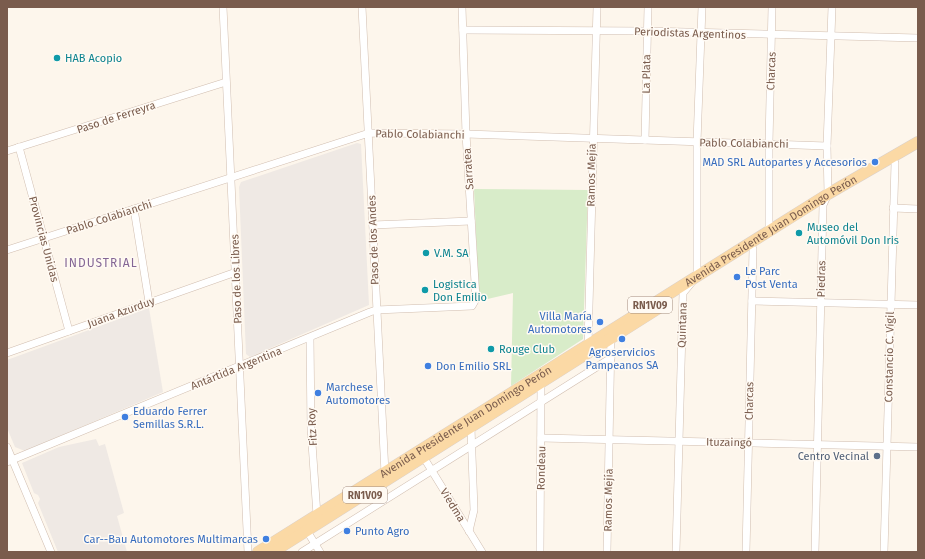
<svg xmlns="http://www.w3.org/2000/svg" width="925" height="559" viewBox="0 0 925 559" font-family="'Fira Sans',sans-serif">
<style>
.industrial{fill:#efe9e4}
.green{fill:#d8ecc9}
.lines{fill:none;stroke-linecap:round;stroke-linejoin:round}
.street-casing{stroke:#d1beb0;stroke-width:8}
.primary-casing{stroke:#dad1cd;stroke-width:12}
.street{stroke:#fff;stroke-width:7}
.primary{stroke:#fbd9a5;stroke-width:11}
.culture-dot{fill:#0f9aa8;stroke:#fffaf3;stroke-width:1.5}
.shop-dot{fill:#3f7fe0;stroke:#fffaf3;stroke-width:1.5}
.service-dot{fill:#5c6f8a;stroke:#fffaf3;stroke-width:1.5}
.labels{text-anchor:middle;stroke-width:3;stroke-linejoin:round;paint-order:stroke}
.shield{fill:#fffaf3;stroke:#a28b7f;stroke-width:1}
.shield-label{font-size:10px;font-weight:bold;fill:#7a5c4d}
.street-label{font-size:11px;fill:#7a5c4d;stroke:#fffaf3}
.culture-label{font-size:11px;fill:#0d838f;stroke:#fffaf3;text-anchor:start}
.shop-label{font-size:11px;fill:#366cbe;stroke:#fffaf3;text-anchor:start}
.service-label{font-size:11px;fill:#4e5e75;stroke:#fffaf3;text-anchor:end}
.neighbourhood-label{font-size:12px;letter-spacing:1px;fill:#846695;stroke:#fffaf3}
</style>
<rect width="100%" height="100%" fill="#fdf6ec"/>
<!-- industrial -->
<g class="industrial">
<path d="M357,143L361,144L369,305L250,357L246,354L239,187L241,182Z"/>
<path d="M149,308L163,392L25,451L15,447L7,428V360Z"/>
<path d="M96,439L99,446L105,444L124,513L117,516L127,552H58L38,503L40,499L38,495L34,493L22,463L59,447Z"/>
</g>
<!-- green -->
<path class="green" d="M474,189L588,190L583,339L511,386L513,293L479,301Z"/>
<g class="lines">
<!-- street casing -->
<g class="street-casing">
<g id="street">
<path d="M223,7L248,552"/>
<path d="M362,7L385,473"/>
<path d="M463,30L647,31L918,38"/>
<path d="M645,140L648,7"/>
<path d="M19,147L69,331"/>
<path d="M7,151L226,82"/>
<path d="M893,208L918,209"/>
<path d="M134,209L149,302"/>
<path d="M373,225L471,221"/>
<path d="M769,231V143L772,7"/>
<path d="M7,250L369,133L466,134L827,146"/>
<path d="M752,301L918,305"/>
<path d="M310,338L311,429L317,515"/>
<path d="M588,344L597,7"/>
<path d="M7,353L236,272"/>
<path d="M541,438L918,447"/>
<path d="M7,447L51,552"/>
<path d="M424,458L482,552"/>
<path d="M7,462L370,312L376,310L472,306L476,299L466,134L462,7"/>
<path d="M307,531L320,552"/>
<path d="M469,531L474,510L471,428"/>
<path d="M302,552L611,358"/>
<path d="M540,552L541,384"/>
<path d="M607,552L611,336"/>
<path d="M676,552L683,293L697,276V142L702,7"/>
<path d="M746,552L753,249"/>
<path d="M815,552L823,205L828,194L827,146L832,7"/>
<path d="M884,552L895,163"/>
</g>
</g>
<!-- primary casing -->
<g class="primary-casing">
<g id="primary">
<path id="s1" d="M258,552L828,194L918,142"/>
<path d="M273,552L662,306"/>
</g>
</g>
<!-- street -->
<use href="#street" class="street"/>
<!-- primary -->
<use href="#primary" class="primary"/>
</g>
<!-- markers -->
<g class="culture-dot">
<circle cx="57" cy="58" r="4"/>
<circle cx="799" cy="233" r="4"/>
<circle cx="426" cy="253" r="4"/>
<circle cx="425" cy="290" r="4"/>
<circle cx="491" cy="349" r="4"/>
</g>
<g class="shop-dot">
<circle cx="875" cy="162" r="4"/>
<circle cx="737" cy="277" r="4"/>
<circle cx="600" cy="322" r="4"/>
<circle cx="622" cy="339" r="4"/>
<circle cx="428" cy="366" r="4"/>
<circle cx="318" cy="393" r="4"/>
<circle cx="125" cy="417" r="4"/>
<circle cx="347" cy="531" r="4"/>
<circle cx="266" cy="539" r="4"/>
</g>
<circle class="service-dot" cx="877" cy="456" r="4"/>
<g class="labels">
<!-- shield labels -->
<g class="shield">
<rect x="628" y="297" width="44" height="16" rx="3"/>
<rect x="343" y="487" width="44" height="16" rx="3"/>
</g>
<g class="shield-label">
<text x="650" y="309">RN1V09</text>
<text x="365" y="499">RN1V09</text>
</g>
<!-- street labels -->
<g class="street-label">
<text transform="translate(690 33) rotate(2)" y="4">Periodistas Argentinos</text>
<text transform="translate(771 71) rotate(-88)" y="4">Charcas</text>
<text transform="translate(646 74) rotate(-89)" y="4">La Plata</text>
<text transform="translate(116 117) rotate(-18)" y="4">Paso de Ferreyra</text>
<text transform="translate(420 134) rotate(1)" y="4">Pablo Colabianchi</text>
<text transform="translate(744 143) rotate(1)" y="4">Pablo Colabianchi</text>
<text transform="translate(468 169) rotate(-94)" y="4">Sarratea</text>
<text transform="translate(591 175) rotate(-89)" y="4">Ramos Mejía</text>
<text transform="translate(109 217) rotate(-18)" y="4">Pablo Colabianchi</text>
<text dy="4" stroke="none"><textPath href="#s1" startOffset="605">Avenida Presidente Juan Domingo Perón</textPath></text>
<text transform="translate(44 239) rotate(75)" y="4">Provincias Unidas</text>
<text transform="translate(373 240) rotate(-92)" y="4">Paso de los Andes</text>
<text transform="translate(236 279) rotate(-92)" y="4">Paso de los Libres</text>
<text transform="translate(821 279) rotate(-89)" y="4">Piedras</text>
<text transform="translate(121 312) rotate(-20)" y="4">Juana Azurduy</text>
<text transform="translate(682 325) rotate(-88)" y="4">Quintana</text>
<text transform="translate(889 357) rotate(-89)" y="4">Constancio C. Vigil</text>
<text transform="translate(236 368) rotate(-22)" y="4">Antártida Argentina</text>
<text transform="translate(749 401) rotate(-89)" y="4">Charcas</text>
<text dy="4" stroke="none"><textPath href="#s1" startOffset="245">Avenida Presidente Juan Domingo Perón</textPath></text>
<text transform="translate(312 427) rotate(-93)" y="4">Fitz Roy</text>
<text transform="translate(729 442) rotate(1)" y="4">Ituzaingó</text>
<text transform="translate(541 468) rotate(-89)" y="4">Rondeau</text>
<text transform="translate(608 500) rotate(-89)" y="4">Ramos Mejía</text>
<text transform="translate(453 505) rotate(58)" y="4">Viedma</text>
</g>
<!-- culture labels -->
<g class="culture-label">
<text x="65" y="62">HAB Acopio</text>
<text x="807" y="231">Museo del<tspan x="807" dy="13">Automóvil Don Iris</tspan></text>
<text x="434" y="257">V.M. SA</text>
<text x="433" y="288">Logistica<tspan x="433" dy="13">Don Emilio</tspan></text>
<text x="499" y="353">Rouge Club</text>
</g>
<!-- shop labels -->
<g class="shop-label">
<text x="867" y="166" text-anchor="end">MAD SRL Autopartes y Accesorios</text>
<text x="745" y="275">Le Parc<tspan x="745" dy="13">Post Venta</tspan></text>
<text x="592" y="320" text-anchor="end">Villa María<tspan x="592" dy="13">Automotores</tspan></text>
<text x="622" y="356" text-anchor="middle">Agroservicios<tspan x="622" dy="13">Pampeanos SA</tspan></text>
<text x="436" y="370">Don Emilio SRL</text>
<text x="326" y="391">Marchese<tspan x="326" dy="13">Automotores</tspan></text>
<text x="133" y="415">Eduardo Ferrer<tspan x="133" dy="13">Semillas S.R.L.</tspan></text>
<text x="355" y="535">Punto Agro</text>
<text x="258" y="543" text-anchor="end">Car--Bau Automotores Multimarcas</text>
</g>
<!-- service labels -->
<g class="service-label">
<text x="869" y="460">Centro Vecinal</text>
</g>
<!-- neighbourhood labels -->
<g class="neighbourhood-label">
<text x="101" y="267">INDUSTRIAL</text>
</g>
</g>
<!-- border -->
<rect width="925" height="559" fill="none" stroke="#7a5c4d" stroke-width="16"/>
</svg>
